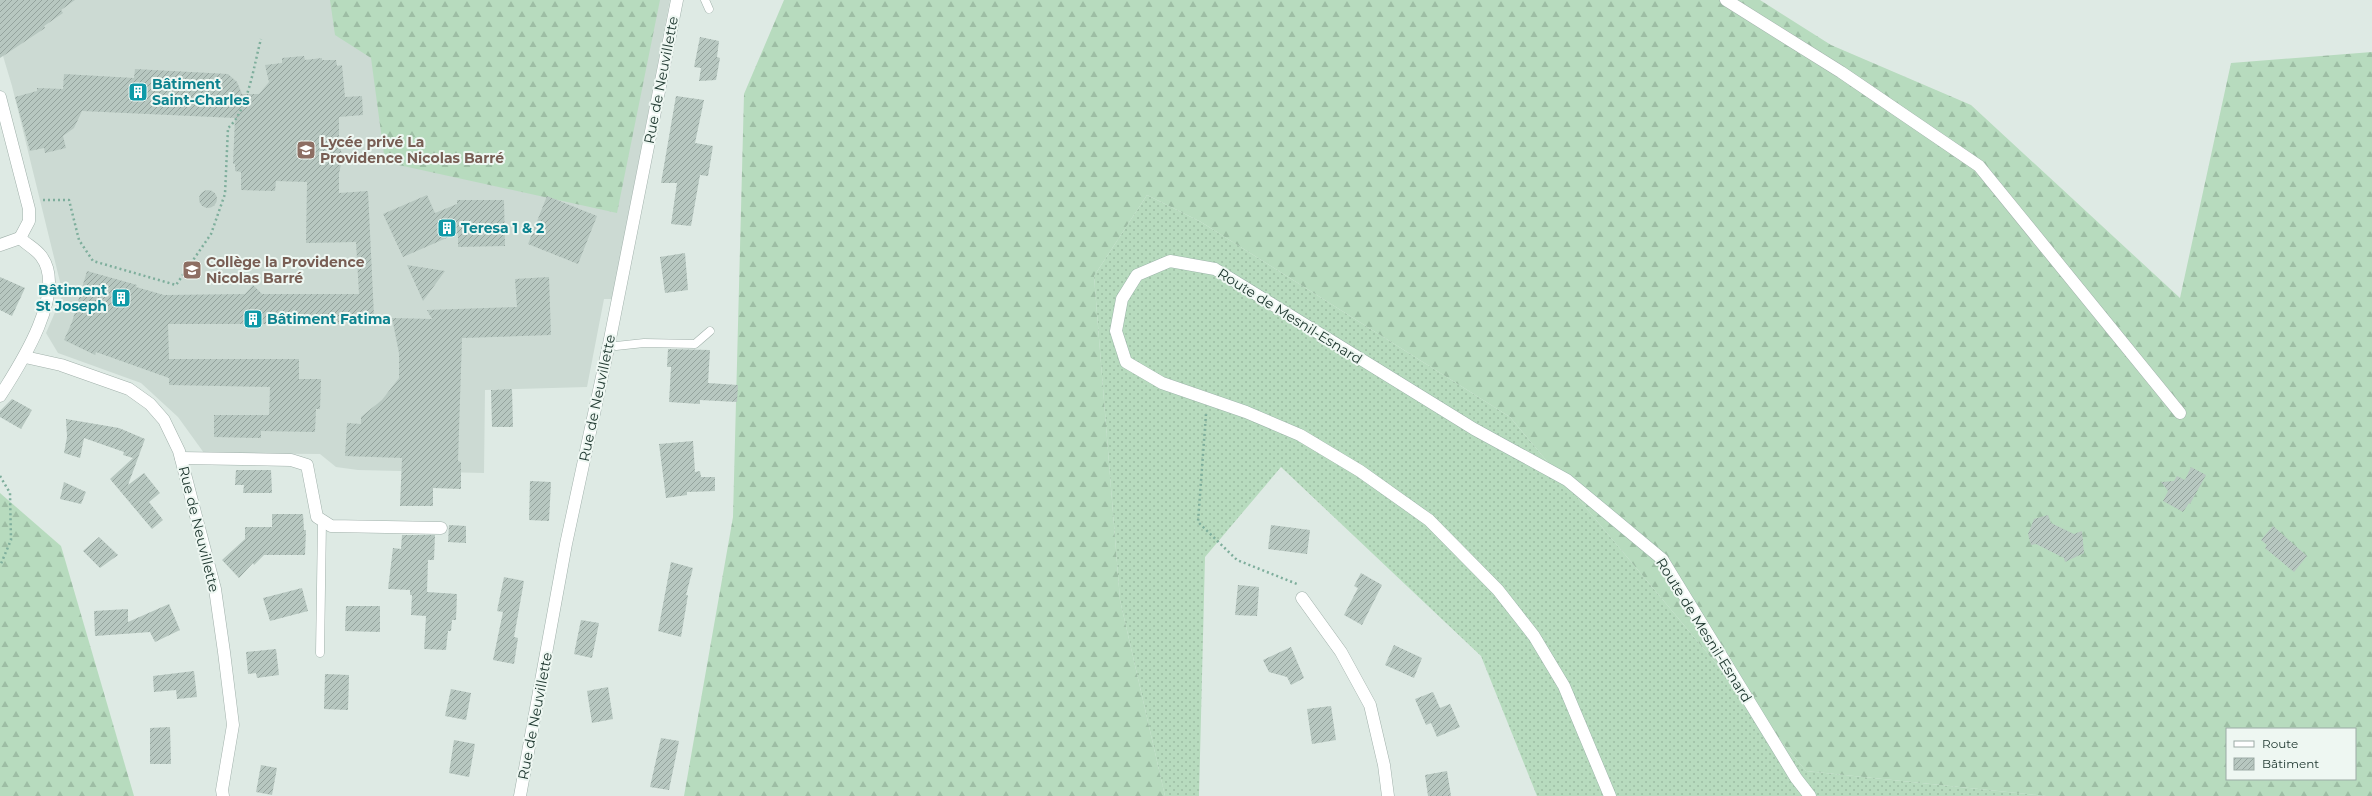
<svg xmlns="http://www.w3.org/2000/svg" width="2372" height="796" viewBox="0 0 2372 796" font-family="Montserrat,sans-serif">
<style>
.built{fill:#ccdad3}
.grass{fill:url(#grass-dots)}
.forest{fill:url(#forest-firs);fill-rule:evenodd}
.building{fill:url(#building-hatch)}
.lines{fill:none;stroke-linecap:round;stroke-linejoin:round}
.lane-casing{stroke:#a1b1ab;stroke-width:9}
.street-casing{stroke:#a1b1ab;stroke-width:13}
.secondary-casing{stroke:#9eb6ab;stroke-width:13}
.path{stroke:#7eae9c;stroke-width:2.5;stroke-dasharray:2 3;stroke-linecap:butt}
.lane{stroke:#fff;stroke-width:8}
.street{stroke:#fff;stroke-width:12}
.secondary{stroke:#fff;stroke-width:12}
.labels{text-anchor:middle;stroke-width:4;stroke-linejoin:round;paint-order:stroke}
.street-label{font-size:14px;fill:#203931;stroke:#eef7f2}
.culture-label{font-size:14px;font-weight:bold;fill:#0d838f;stroke:#eef7f2;text-anchor:start}
.education-label{font-size:14px;font-weight:bold;fill:#785e54;stroke:#eef7f2;text-anchor:start}
</style>
<defs>
<pattern id="grass-dots" width="8" height="8" patternUnits="userSpaceOnUse"><rect width="8" height="8" fill="#b7dbbe"/><path d="M2 2h.1M6 6h.1" fill="none" stroke="#9dbda4" stroke-width="1.8" stroke-linecap="round"/></pattern>
<pattern id="forest-firs" width="22" height="20" patternUnits="userSpaceOnUse"><rect width="22" height="20" fill="#b7dbbe"/><path d="M5 1l3.5 6h-7zM16 11l3.5 6h-7z" fill="#9dbda4"/></pattern>
<pattern id="building-hatch" width="6" height="6" patternUnits="userSpaceOnUse"><rect width="6" height="6" fill="#b7c7c0"/><path d="M-1 1l2-2M0 6l6-6M5 7l2-2" fill="none" stroke="#94a39d"/></pattern>
</defs>
<rect width="100%" height="100%" fill="#deeae4"/>
<!-- built -->
<path class="built" d="M0,0H670L612,299H604L587,387L485,390L484,473L358,470L336,467L320,454L204,453L178,417L141,383L58,353L46,333L63,294L12,86L0,46Z"/>
<!-- grass -->
<path class="grass" d="M1147,195L1201,222L1510,417L1806,771L2046,796H1537L1481,656L1281,467L1205,557L1199,796H1165L1120,600L1094,276Z"/>
<!-- forest -->
<g class="forest">
<path d="M330,0H660L617,213L385,162L371,58L335,35Z"/>
<path d="M784,0H1760L1831,45L1971,105L2180,298L2231,63L2372,52V796H2046L1806,771L1510,417L1201,222L1147,195L1094,276L1120,600L1165,796H684L733,517L744,94ZM2227,729H2355V779H2227Z"/>
<path d="M0,493L61,546L134,796H0Z"/>
</g>
<!-- building -->
<g class="building">
<path d="M0,0H75L61,10L63,13L44,26L45,28L0,58Z"/>
<path d="M700,37L719,41L717,57L720,58L716,80L699,81L701,68L694,67Z"/>
<path d="M304,56L305,60L322,58V60H336L337,66L342,65L345,97L362,96L363,115L339,117V144L343,157L339,173V193L368,191L374,316L343,318V324H168L169,359H299V379H321L320,409H316L315,432L261,431V438L214,437V415H269L270,387L169,385V378L96,352L95,355L64,340L72,322L87,271L137,285L136,287L164,295L245,294L253,285L262,294H359L356,242L306,243L307,182L276,181L275,191L241,190V172L235,171V164H233L235,118L82,111L74,128L63,136L66,148L45,153L44,148L30,151L15,97L37,91V88L63,89L64,74L134,78L135,69L228,74L237,82L242,94H259L269,82L265,65L282,63V58Z"/>
<path d="M676,96L704,100L695,143L713,146L708,176L700,175L691,226L671,224L677,183H661Z"/>
<circle cx="208" cy="199" r="9"/>
<path d="M427,195L435,213L457,204V200H504L505,246L458,247V233L403,257L383,214Z"/>
<path d="M547,196L597,216L578,264L528,244Z"/>
<path d="M685,253L688,290L665,293L660,257Z"/>
<path d="M407,265L445,271L423,301Z"/>
<path d="M0,277L25,288L12,316L0,310Z"/>
<path d="M549,277L551,335L462,338L458,461L461,462V489L433,488V506H400L402,458L345,456L347,423L361,424V417L382,400L399,378V353L392,318L432,319L427,310L517,307L515,279Z"/>
<path d="M668,349L710,350L708,383L738,385L737,402L700,400V404L669,402L671,367H667Z"/>
<path d="M512,389L513,427H492L491,390Z"/>
<path d="M12,399L32,410L21,429L0,417V411Z"/>
<path d="M66,419L119,428L145,439L128,485L144,473L160,493L149,502L163,520L152,529L110,479L133,458L123,455L124,452L84,438L80,458L64,453L67,437Z"/>
<path d="M693,441L695,472L700,471L701,477H715V491L687,492V495L666,498L659,444Z"/>
<path d="M2191,467L2206,475L2190,504L2189,503L2183,512L2163,501L2168,491L2161,482L2174,481L2177,476L2185,480Z"/>
<path d="M236,470H271L272,493H243L244,485H235Z"/>
<path d="M530,481L551,482L549,521L529,520Z"/>
<path d="M64,482L86,492L81,504L60,499Z"/>
<path d="M272,514H303L304,530H306L305,555H264L254,565L253,563L239,578L222,560L245,539V527H272Z"/>
<path d="M2048,515L2051,523L2074,534L2082,531L2084,553L2065,562L2064,558L2036,544L2031,545L2028,534L2034,519Z"/>
<path d="M449,525L466,526V543L448,542Z"/>
<path d="M1271,525L1310,530L1307,554L1268,549Z"/>
<path d="M2273,526L2307,556L2294,572L2265,548L2267,545L2261,540Z"/>
<path d="M402,535H435L434,560H428L427,592L457,594L456,620H452L451,631H448L446,650L424,649L426,616L411,615L412,595H410V590L388,589L393,548L401,549Z"/>
<path d="M99,537L118,555L100,568L83,551Z"/>
<path d="M671,562L693,568L686,595H688L681,637L658,631Z"/>
<path d="M1361,573L1382,585L1362,625L1344,615L1358,588L1354,586Z"/>
<path d="M504,577L524,581L514,637L518,638L514,664L493,660L503,612L497,611Z"/>
<path d="M1238,585L1259,587L1257,616L1235,615Z"/>
<path d="M302,588L308,611L270,621L263,598Z"/>
<path d="M169,604L180,630L155,642L150,632L95,636L94,611L128,609V622Z"/>
<path d="M346,606H380V632L345,631Z"/>
<path d="M581,620L599,623L592,658L574,654Z"/>
<path d="M1394,645L1422,658L1414,678L1385,665Z"/>
<path d="M1291,647L1304,678L1291,685L1287,677L1269,672L1263,660Z"/>
<path d="M276,649L279,675L257,678L256,673L248,674L246,652Z"/>
<path d="M194,671L197,697L177,699L176,690L154,692L153,676Z"/>
<path d="M325,674L349,675L348,710L324,709Z"/>
<path d="M608,687L613,719L592,723L587,691Z"/>
<path d="M451,689L471,693L466,720L445,716Z"/>
<path d="M1433,692L1440,708L1450,704L1460,727L1437,737L1431,723L1426,725L1415,699Z"/>
<path d="M1331,706L1336,740L1312,744L1307,709Z"/>
<path d="M170,727L171,764H150V728Z"/>
<path d="M661,738L679,741L669,790L650,787Z"/>
<path d="M454,740L475,744L469,777L449,773Z"/>
<path d="M261,765L277,768L272,795L256,792Z"/>
<path d="M1447,771L1451,796H1428L1425,775Z"/>
</g>
<g class="lines">
<!-- lane casing -->
<g class="lane-casing">
<g id="lane">
<path d="M705,0L709,9"/>
<path d="M609,344L616,346L644,343L695,344L710,331"/>
<path d="M320,653L322,521"/>
</g>
</g>
<!-- street casing -->
<g class="street-casing">
<g id="street">
<path d="M1726,0L1841,72L1979,166L2180,413"/>
<path d="M0,97L29,209V221L20,238"/>
<path d="M0,245L20,238"/>
<path d="M25,357L61,365L129,389L150,404L164,420L179,451L215,589L224,652L233,725L222,790L223,796"/>
<path d="M0,396C20,365 68,291 41,256C36,249 26,244 20,238"/>
<path d="M181,458L291,460L307,465L317,517L331,526L441,528"/>
<path d="M1302,598L1341,652L1370,705L1384,765L1388,796"/>
<path d="M520,796L566,544L609,344L677,0"/>
</g>
</g>
<!-- secondary casing -->
<g class="secondary-casing">
<path id="secondary" d="M1610,796L1564,686L1534,636L1498,590L1429,520L1360,471L1300,435L1246,412L1162,383L1126,362L1116,331L1122,299L1137,275L1170,261L1215,269L1474,429L1567,480L1662,559L1796,778L1810,796"/>
</g>
<!-- path -->
<g class="path">
<path d="M43,200H69L79,240L93,261L176,285L211,234L225,194L228,128C248,111 254,64 261,39"/>
<path d="M1206,414L1198,522L1237,560L1297,584"/>
<path d="M0,476L10,493L11,540L0,566"/>
</g>
<!-- lane -->
<use href="#lane" class="lane"/>
<!-- street -->
<use href="#street" class="street"/>
<!-- secondary -->
<use href="#secondary" class="secondary"/>
</g>
<!-- icons -->
<defs>
<g id="building-square" transform="scale(1)"><rect x="-9" y="-9" width="18" height="18" rx="4" fill="#0f9aa8" stroke="#eef7f2"/><path d="M-4-6H4V6H1V3H-1V6H-4ZM-2.5-4.3h1.7v1.8h-1.7ZM.8-4.3h1.7v1.8H.8ZM-2.5-1h1.7V.8h-1.7ZM.8-1h1.7V.8H.8Z" fill="#fff"/></g>
<g id="school-square" transform="scale(1)"><rect x="-9" y="-9" width="18" height="18" rx="4" fill="#8d6e63" stroke="#eef7f2"/><path d="M0-5L7-2L0 1L-7-2ZM-4 1L0 2.5L4 1V4Q0 6-4 4Z" fill="#fff"/></g>
</defs>
<g fill-rule="evenodd">
<use href="#building-square" x="138" y="92"/>
<use href="#school-square" x="306" y="150"/>
<use href="#building-square" x="447" y="228"/>
<use href="#school-square" x="192" y="270"/>
<use href="#building-square" x="121" y="298"/>
<use href="#building-square" x="253" y="319"/>
</g>
<g class="labels">
<!-- street labels -->
<g class="street-label">
<text transform="translate(661 80) rotate(-79)" y="5">Rue de Neuvillette</text>
<text transform="translate(1290 316) rotate(32)" y="5">Route de Mesnil-Esnard</text>
<text transform="translate(597 398) rotate(-78)" y="5">Rue de Neuvillette</text>
<text transform="translate(199 529) rotate(76)" y="5">Rue de Neuvillette</text>
<text transform="translate(1704 630) rotate(58)" y="5">Route de Mesnil-Esnard</text>
<text transform="translate(535 716) rotate(-79)" y="5">Rue de Neuvillette</text>
</g>
<!-- culture labels -->
<g class="culture-label">
<text x="152" y="89">Bâtiment<tspan x="152" dy="16">Saint-Charles</tspan></text>
<text x="461" y="233">Teresa 1 &amp; 2</text>
<text x="107" y="295" text-anchor="end">Bâtiment<tspan x="107" dy="16">St Joseph</tspan></text>
<text x="267" y="324">Bâtiment Fatima</text>
</g>
<!-- education labels -->
<g class="education-label">
<text x="320" y="147">Lycée privé La<tspan x="320" dy="16">Providence Nicolas Barré</tspan></text>
<text x="206" y="267">Collège la Providence<tspan x="206" dy="16">Nicolas Barré</tspan></text>
</g>
</g>
<!-- legend -->
<rect x="2226" y="728" width="130" height="52" fill="#eef7f2" stroke="#9caba5"/>
<rect x="2234" y="741" width="20" height="6" fill="#ffffff" stroke="#9caba5"/>
<text x="2262" y="748" font-size="12" fill="#203931">Route</text>
<rect x="2234" y="758" width="20" height="12" fill="url(#building-hatch)" stroke="#9caba5"/>
<text x="2262" y="768" font-size="12" fill="#203931">Bâtiment</text>
</svg>
